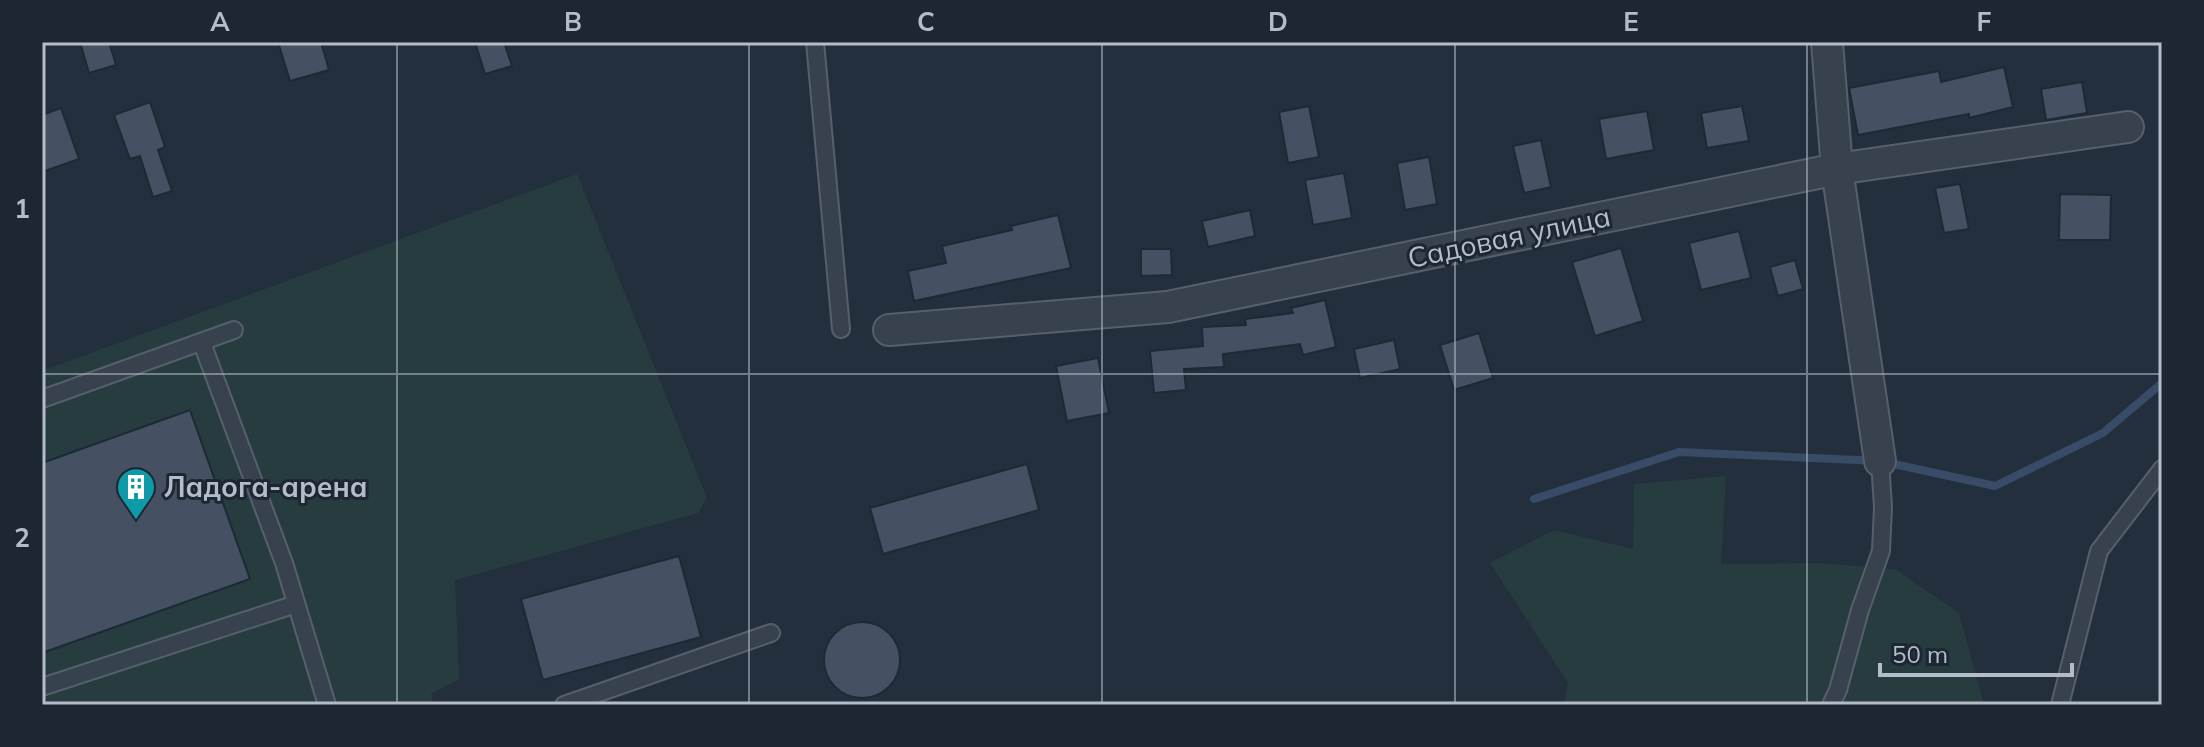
<svg xmlns="http://www.w3.org/2000/svg" width="2204" height="747" viewBox="0 0 2204 747" font-family="Mulish,sans-serif">
<style>
.green{fill:#263c3f}
.lines{fill:none;stroke-linecap:round;stroke-linejoin:round}
.stream{stroke:#394c67;stroke-width:8}
.building{fill:#455162;stroke:#1f2835;stroke-width:2}
.lane-casing{stroke:#565f6c;stroke-width:20}
.street-casing{stroke:#565f6c;stroke-width:34}
.lane{stroke:#38414e;stroke-width:16}
.street{stroke:#38414e;stroke-width:30}
.grid{fill:none;stroke:#b4bcc9;stroke-width:2;stroke-opacity:0.55}
.labels{text-anchor:middle;stroke-width:6;stroke-linejoin:round;paint-order:stroke}
.street-label{font-size:28px;fill:#b4bcc9;stroke:#1d2633}
.poi-label{font-size:28px;font-weight:bold;fill:#b4bcc9;stroke:#1d2633;text-anchor:start}
.neatline{fill:none;stroke:#b4bcc9;stroke-width:3}
.grid-label{font-size:26px;text-anchor:middle;font-weight:bold;fill:#b4bcc9}
</style>
<rect width="100%" height="100%" fill="#242f3e"/>
<!-- green -->
<g class="green">
<path d="M577,174L707,498L698,513L455,580L459,679L431,694L433,705H42V371Z"/>
<path d="M1726,476L1721,564L1817,563L1895,569L1959,613L1984,705H1564L1568,683L1490,563L1554,530L1633,549L1634,484Z"/>
</g>
<g class="lines">
<!-- stream -->
<path class="stream" d="M1534,499L1679,452L1880,461L1995,486L2103,433L2162,383"/>
</g>
<!-- building -->
<g class="building">
<path d="M80,42H109L116,65L89,73Z"/>
<path d="M278,42H321L329,70L290,81Z"/>
<path d="M475,42H504L512,66L485,74Z"/>
<path d="M2004,67L2013,107L1969,118V114L1858,135L1849,88L1939,71L1941,82Z"/>
<path d="M2082,82L2087,113L2046,120L2041,89Z"/>
<path d="M150,102L165,147L158,150L172,191L153,197L140,156L130,159L114,115Z"/>
<path d="M1309,106L1319,157L1288,163L1279,112Z"/>
<path d="M1742,106L1749,141L1707,148L1701,113Z"/>
<path d="M61,108L79,159L42,172V115Z"/>
<path d="M1647,111L1654,150L1606,159L1599,119Z"/>
<path d="M1541,140L1551,187L1524,193L1513,146Z"/>
<path d="M1429,157L1437,204L1405,210L1397,163Z"/>
<path d="M1344,173L1352,218L1313,225L1305,180Z"/>
<path d="M1960,184L1969,229L1944,233L1935,188Z"/>
<path d="M2060,194L2111,195L2110,240H2059Z"/>
<path d="M1250,210L1255,236L1208,247L1202,221Z"/>
<path d="M1058,215L1071,268L914,301L908,271L946,263L942,246L1012,230L1011,226Z"/>
<path d="M1739,231L1751,278L1701,290L1689,243Z"/>
<path d="M1621,248L1643,321L1595,336L1572,262Z"/>
<path d="M1141,249H1171L1172,275L1141,276Z"/>
<path d="M1795,260L1803,289L1778,296L1770,267Z"/>
<path d="M1325,300L1336,347L1303,355L1300,344L1223,354L1224,367L1184,369L1186,390L1154,393L1150,351L1203,346L1202,327L1246,325L1245,319L1293,313L1291,308Z"/>
<path d="M1479,333L1493,378L1454,390L1440,345Z"/>
<path d="M1394,340L1400,369L1360,378L1354,349Z"/>
<path d="M1098,358L1109,413L1067,421L1056,366Z"/>
<path d="M190,410L250,579L42,653V463Z"/>
<path d="M1027,464L1039,510L883,554L870,508Z"/>
<path d="M679,556L701,637L543,680L521,599Z"/>
<circle cx="862" cy="660" r="38"/>
</g>
<g class="lines">
<!-- lane casing -->
<g class="lane-casing">
<g id="lane">
<path d="M815,42L841,329"/>
<path d="M202,343L284,563L327,705"/>
<path d="M42,399L234,330"/>
<path d="M42,687L296,604"/>
<path d="M564,705L771,633"/>
<path d="M1831,705L1838,690L1860,610L1881,551L1883,507L1880,461"/>
<path d="M2060,705L2099,551L2162,469"/>
</g>
</g>
<!-- street casing -->
<g class="street-casing">
<g id="street">
<path d="M1827,42L1837,169L1880,461"/>
<path d="M889,330L1168,307L1837,169L2128,127"/>
</g>
</g>
<!-- lane -->
<use href="#lane" class="lane"/>
<!-- street -->
<use href="#street" class="street"/>
</g>
<!-- grid -->
<path class="grid" d="M397,42V705M749,42V705M1102,42V705M1455,42V705M1807,42V705M42,374H2162"/>
<!-- icons -->
<defs>
<g id="building-pin" transform="scale(2)"><path d="M0 17L-7.5 6A9.5 9.5 0 1 1 7.5 6Z" fill="#0f9aa8" stroke="#1d2633"/><path d="M-4-6H4V6H1V3H-1V6H-4ZM-2.5-4.3h1.7v1.8h-1.7ZM.8-4.3h1.7v1.8H.8ZM-2.5-1h1.7V.8h-1.7ZM.8-1h1.7V.8H.8Z" fill="#fff"/></g>
</defs>
<g fill-rule="evenodd">
<use href="#building-pin" x="136" y="487"/>
</g>
<g class="labels">
<!-- street labels -->
<g class="street-label">
<text transform="translate(1509 237) rotate(-12)" y="10">Садовая улица</text>
</g>
<!-- poi labels -->
<g class="poi-label">
<text x="164" y="497">Ладога-арена</text>
</g>
</g>
<!-- border -->
<rect width="2204" height="747" fill="none" stroke="#1d2633" stroke-width="88"/>
<!-- scale -->
<path d="M1880 663v12h192v-12" fill="none" stroke="#b4bcc9" stroke-width="4"/>
<text x="1892" y="663" font-size="24" fill="#b4bcc9" stroke="#1d2633" stroke-width="6" paint-order="stroke">50 m</text>
<rect x="44" y="44" width="2116" height="659" class="neatline"/>
<g class="grid-label">
<text x="220" y="31">A</text>
<text x="573" y="31">B</text>
<text x="926" y="31">C</text>
<text x="1278" y="31">D</text>
<text x="1631" y="31">E</text>
<text x="1984" y="31">F</text>
<text x="22" y="218">1</text>
<text x="22" y="547">2</text>
</g>
</svg>
